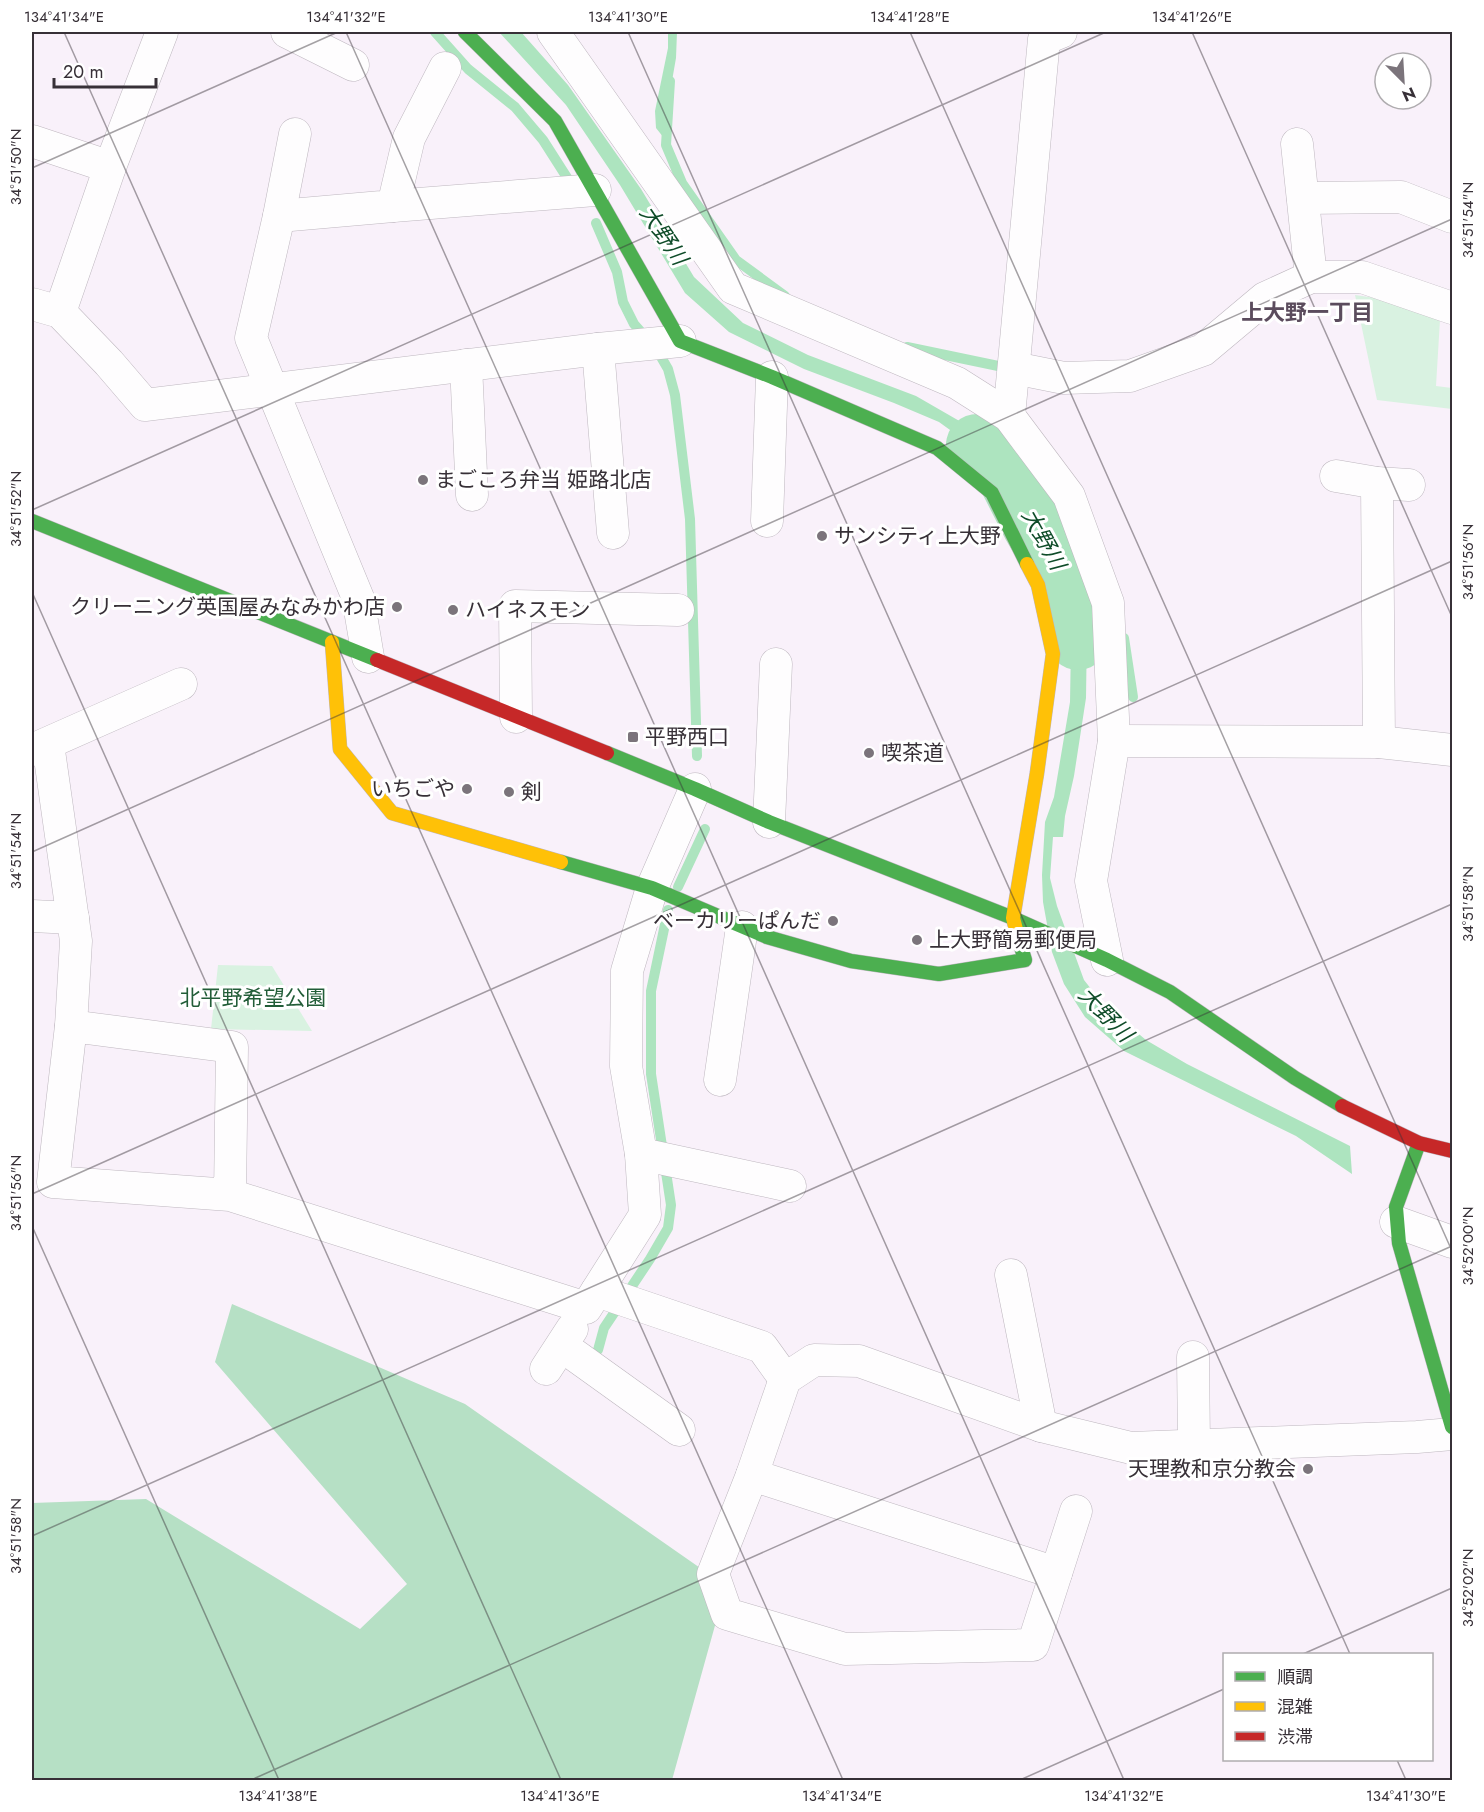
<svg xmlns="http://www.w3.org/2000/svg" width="1484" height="1812" viewBox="0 0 1484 1812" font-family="Jost,'Noto Sans JP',sans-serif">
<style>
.green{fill:#d9f2e1}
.forest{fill:#b6e0c5}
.water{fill:#ade4bf}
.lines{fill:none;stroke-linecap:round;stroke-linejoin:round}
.stream{stroke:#ade4bf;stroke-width:10}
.river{stroke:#ade4bf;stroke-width:62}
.street-casing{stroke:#beb7bf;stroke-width:33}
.fast-casing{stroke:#beb7bf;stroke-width:15}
.slow-casing{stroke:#beb7bf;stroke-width:15}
.jam-casing{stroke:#beb7bf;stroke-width:15}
.street{stroke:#fefdfe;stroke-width:32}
.fast{stroke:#4caf50;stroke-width:14}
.slow{stroke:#ffc107;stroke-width:14}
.jam{stroke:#c62828;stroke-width:14}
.ticks{fill:none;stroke:#373037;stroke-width:1.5;stroke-opacity:0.45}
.poi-dot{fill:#7b747b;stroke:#fff;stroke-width:2}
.labels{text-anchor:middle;stroke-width:6;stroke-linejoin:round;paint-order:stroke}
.poi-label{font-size:21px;fill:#373037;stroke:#fff;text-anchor:start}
.park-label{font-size:21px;fill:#225d38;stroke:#fff}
.water-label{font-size:22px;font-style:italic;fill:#0f4c29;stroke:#fff}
.neighbourhood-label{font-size:22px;font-weight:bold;fill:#5b4c5d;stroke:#fff}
.neatline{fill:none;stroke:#373037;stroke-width:2}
.ticks-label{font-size:15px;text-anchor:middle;fill:#373037}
</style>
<rect width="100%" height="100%" fill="#f9f1fa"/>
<!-- green -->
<g class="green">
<path d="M1355,295L1383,299L1440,320L1436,386L1452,388V409L1377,400Z"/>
<path d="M218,965L272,966L312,1031L211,1029Z"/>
</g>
<!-- forest -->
<path class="forest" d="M232,1304L465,1404L726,1586L672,1780H32V1503L146,1499L360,1629L407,1584L215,1362Z"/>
<!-- water -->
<g class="water">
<path d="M499,32H521L568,85L641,189L694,277L743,323L808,355L916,396L975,430L1003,452L1021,473L1052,522L1067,554L1081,597L1087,628L1086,698L1074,776L1065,816L1063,837H1053L1050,878L1057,906L1084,980L1103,1004L1146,1040L1187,1064L1350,1146L1352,1174L1296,1136L1124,1051L1085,1017L1064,984L1052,952L1043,902L1042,875L1045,822L1054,797L1070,702L1071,642L1069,601L1053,560L1027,512L1006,480L968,443L939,422L894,403L804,369L729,332L685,293L620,185L566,105Z"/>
<path d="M668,32H677L676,58L665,121L664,138L656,128L655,111L668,48Z"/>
</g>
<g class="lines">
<!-- stream -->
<g class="stream">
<path d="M435,32L468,69L515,107L543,140L573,187"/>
<path d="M670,81L666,145L682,183L736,260L785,296"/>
<path d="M596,223L617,272L623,302L634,324L657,350L668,369L675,395L690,519L697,756"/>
<path d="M907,347L1003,367"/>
<path d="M1124,638L1133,697"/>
<path d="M678,887L705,829"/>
<path d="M598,1350L604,1328L650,1259L668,1228L671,1205L651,1074V991L668,910"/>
</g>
<!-- river -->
<path class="river" d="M977,445L1001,462L1032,523L1077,600L1078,639"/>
<!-- street casing -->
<g class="street-casing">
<g id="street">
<path d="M287,32L353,65"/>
<path d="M553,32L733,288L957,383L1009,416L1069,496L1108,603L1114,741L1091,881L1107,960"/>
<path d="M32,141L110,167"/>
<path d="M1297,144L1311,277"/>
<path d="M1303,198L1401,197L1452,217"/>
<path d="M393,206L595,190"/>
<path d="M279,216L295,134"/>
<path d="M32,304L60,312L109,363L145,405L598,349L680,341"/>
<path d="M60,312L110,167L162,32"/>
<path d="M598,349L613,533"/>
<path d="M466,365L472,495"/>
<path d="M1014,368L1064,378L1130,376L1203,350L1265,298L1311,277H1362L1452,308"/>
<path d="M1009,416L1044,39L1061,32"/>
<path d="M1336,476L1377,483L1409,485"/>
<path d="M1377,483L1379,742"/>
<path d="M767,521L772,377"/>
<path d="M368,657L358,598L251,338L279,216L393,206L409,138L445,68"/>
<path d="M516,717L515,606L678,610"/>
<path d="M1114,741L1379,742L1452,750"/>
<path d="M48,744L76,941L71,1026"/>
<path d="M32,750L181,684"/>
<path d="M769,822L776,664"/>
<path d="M32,916L73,918"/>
<path d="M720,1080L742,927"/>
<path d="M641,1154L790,1186"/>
<path d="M230,1195L232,1047L71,1026L53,1182L230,1195L586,1308L645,1215L641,1154L626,1066L627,971L652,888L695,789"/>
<path d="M1396,1222L1452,1242"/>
<path d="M1011,1275L1041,1426"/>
<path d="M597,1291L762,1347L785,1379"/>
<path d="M562,1346L679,1430"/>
<path d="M1193,1357L1194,1445"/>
<path d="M546,1369L572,1329"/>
<path d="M752,1475L1056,1573"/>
<path d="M1076,1511L1033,1645L845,1649L727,1614L713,1574L752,1475L785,1379L814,1360L859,1361L1041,1426L1131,1448L1417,1437L1452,1434"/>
</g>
</g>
<!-- fast casing -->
<g class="fast-casing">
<g id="fast">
<path d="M465,32L555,121L680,341L772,377L937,448L992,493L1027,564"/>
<path d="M32,521L377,660"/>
<path d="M607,753L695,789L769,822L1013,918L1107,960L1170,992L1295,1078L1342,1106"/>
<path d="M561,862L652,888L767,937L851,961L939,974L1025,960L1018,937"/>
<path d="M1419,1143L1396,1207L1399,1243L1452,1427"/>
</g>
</g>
<!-- slow casing -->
<g class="slow-casing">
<g id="slow">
<path d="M332,642L340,749L392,813L561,862"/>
<path d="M1018,937L1013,918L1037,773L1053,654L1038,585L1027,564"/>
</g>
</g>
<!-- jam casing -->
<g class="jam-casing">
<g id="jam">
<path d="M377,660L607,753"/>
<path d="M1342,1106L1419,1143L1452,1151"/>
</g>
</g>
<!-- street -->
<use href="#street" class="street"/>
<!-- fast -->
<use href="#fast" class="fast"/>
<!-- slow -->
<use href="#slow" class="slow"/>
<!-- jam -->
<use href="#jam" class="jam"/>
</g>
<!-- ticks -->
<path class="ticks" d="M64,32L843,1780M346,32L1124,1780M628,32L1350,1654M910,32L1452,1251M1192,32L1452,617M32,168L338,32M32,510L1106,32M32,592L561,1780M32,852L1452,219M32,1194L1452,561M32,1226L279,1780M32,1536L1452,904M1303,1654L1452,1588M1397,1760L1406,1780M251,1780L1452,1246M1020,1780L1224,1689"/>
<!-- markers -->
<g class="poi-dot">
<circle cx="423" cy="480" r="6"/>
<circle cx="822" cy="536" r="6"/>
<circle cx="397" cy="607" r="6"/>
<circle cx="453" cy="610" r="6"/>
<rect x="627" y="731" width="12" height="12" rx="3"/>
<circle cx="869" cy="753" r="6"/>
<circle cx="467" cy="789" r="6"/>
<circle cx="509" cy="792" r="6"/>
<circle cx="833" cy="921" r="6"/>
<circle cx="917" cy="940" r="6"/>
<circle cx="1308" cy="1469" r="6"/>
</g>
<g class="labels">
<!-- poi labels -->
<g class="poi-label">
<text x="435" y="487">まごころ弁当 姫路北店</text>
<text x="834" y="543">サンシティ上大野</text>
<text x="385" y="614" text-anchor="end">クリーニング英国屋みなみかわ店</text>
<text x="465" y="617">ハイネスモン</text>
<text x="645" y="744">平野西口</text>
<text x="881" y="760">喫茶道</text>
<text x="455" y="796" text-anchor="end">いちごや</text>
<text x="521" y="799">剣</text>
<text x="821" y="928" text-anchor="end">ベーカリーぱんだ</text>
<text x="929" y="947">上大野簡易郵便局</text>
<text x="1296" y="1476" text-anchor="end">天理教和京分教会</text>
</g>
<!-- park labels -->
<g class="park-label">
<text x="253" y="1005">北平野希望公園</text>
</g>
<!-- water labels -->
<g class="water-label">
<text transform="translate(664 235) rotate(56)" y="8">大野川</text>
<text transform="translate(1044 539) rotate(61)" y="8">大野川</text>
<text transform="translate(1106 1014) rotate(46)" y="8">大野川</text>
</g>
<!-- neighbourhood labels -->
<g class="neighbourhood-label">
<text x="1307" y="320">上大野一丁目</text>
</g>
</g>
<!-- border -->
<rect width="1484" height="1812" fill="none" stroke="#ffffff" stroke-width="66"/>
<!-- legend -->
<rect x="1223" y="1653" width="210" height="108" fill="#ffffff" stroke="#afacaf" stroke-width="1.5"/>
<rect x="1235" y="1672" width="30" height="9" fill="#4caf50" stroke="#afacaf" stroke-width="1.5"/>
<text x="1277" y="1683" font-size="18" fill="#373037">順調</text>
<rect x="1235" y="1702" width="30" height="9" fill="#ffc107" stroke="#afacaf" stroke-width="1.5"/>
<text x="1277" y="1713" font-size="18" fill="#373037">混雑</text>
<rect x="1235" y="1732" width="30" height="9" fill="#c62828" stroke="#afacaf" stroke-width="1.5"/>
<text x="1277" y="1743" font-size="18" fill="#373037">渋滞</text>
<!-- north arrow -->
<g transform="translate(1403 81) rotate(156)"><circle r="28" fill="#ffffff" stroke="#afacaf" stroke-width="1.5"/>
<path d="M0-4.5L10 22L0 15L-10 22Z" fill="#7b747b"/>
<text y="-9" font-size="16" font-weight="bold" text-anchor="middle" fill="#373037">N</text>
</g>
<!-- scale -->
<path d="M54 78v9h102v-9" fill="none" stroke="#373037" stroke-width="3"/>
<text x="63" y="78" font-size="18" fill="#373037" stroke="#ffffff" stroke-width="4.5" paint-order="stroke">20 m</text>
<rect x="33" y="33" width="1418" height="1746" class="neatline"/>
<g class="ticks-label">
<text x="64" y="22">134°41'34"E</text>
<text x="346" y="22">134°41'32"E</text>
<text x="628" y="22">134°41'30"E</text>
<text x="910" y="22">134°41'28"E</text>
<text x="1192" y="22">134°41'26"E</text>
<text transform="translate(16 167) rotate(-90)" y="5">34°51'50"N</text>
<text transform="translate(1468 220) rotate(-90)" y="5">34°51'54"N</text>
<text transform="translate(16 509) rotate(-90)" y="5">34°51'52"N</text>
<text transform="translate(1468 562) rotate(-90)" y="5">34°51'56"N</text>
<text transform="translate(16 851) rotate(-90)" y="5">34°51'54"N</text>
<text transform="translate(1468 904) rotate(-90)" y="5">34°51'58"N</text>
<text transform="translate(16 1193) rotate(-90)" y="5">34°51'56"N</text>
<text transform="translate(1468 1246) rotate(-90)" y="5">34°52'00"N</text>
<text transform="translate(16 1536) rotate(-90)" y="5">34°51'58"N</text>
<text transform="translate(1468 1588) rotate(-90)" y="5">34°52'02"N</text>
<text x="278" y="1801">134°41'38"E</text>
<text x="560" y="1801">134°41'36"E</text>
<text x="842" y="1801">134°41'34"E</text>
<text x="1124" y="1801">134°41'32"E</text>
<text x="1406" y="1801">134°41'30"E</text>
</g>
</svg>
